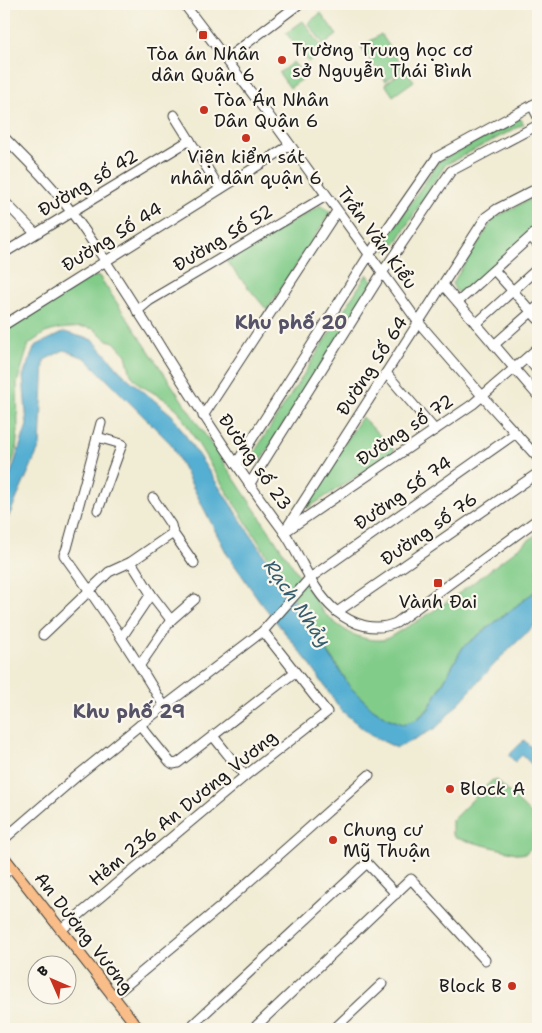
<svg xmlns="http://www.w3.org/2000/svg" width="542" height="1033" viewBox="0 0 542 1033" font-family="'Shantell Sans',sans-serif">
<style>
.green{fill:#82cc8a;stroke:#4f7453}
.water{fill:#55afd2;stroke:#386677}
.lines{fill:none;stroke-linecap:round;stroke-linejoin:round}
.minor-casing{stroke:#3c3b38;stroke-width:11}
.major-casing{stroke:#3c3b38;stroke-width:12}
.minor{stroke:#fff;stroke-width:9}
.major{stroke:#f8bd89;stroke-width:10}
.poi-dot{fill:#c8321e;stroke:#fbf7ec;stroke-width:2}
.labels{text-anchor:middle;stroke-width:4.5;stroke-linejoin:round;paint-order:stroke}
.poi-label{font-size:18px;fill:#1c1c1c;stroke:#fbf7ec;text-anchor:start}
.street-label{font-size:18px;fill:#1c1c1c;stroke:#fbf7ec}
.neighbourhood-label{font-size:19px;font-weight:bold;fill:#565369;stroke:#fbf7ec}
.water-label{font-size:19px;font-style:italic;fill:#365e6e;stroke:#fbf7ec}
</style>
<rect width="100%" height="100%" fill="#fbf7ec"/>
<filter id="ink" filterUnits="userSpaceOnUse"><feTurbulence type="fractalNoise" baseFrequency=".02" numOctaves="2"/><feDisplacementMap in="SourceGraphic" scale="10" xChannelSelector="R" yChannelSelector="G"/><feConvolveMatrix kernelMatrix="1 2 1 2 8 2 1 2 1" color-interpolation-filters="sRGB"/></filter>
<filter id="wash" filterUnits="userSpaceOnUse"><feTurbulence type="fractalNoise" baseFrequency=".0096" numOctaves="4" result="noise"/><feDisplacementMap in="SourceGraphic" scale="20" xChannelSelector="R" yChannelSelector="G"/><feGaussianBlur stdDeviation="1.12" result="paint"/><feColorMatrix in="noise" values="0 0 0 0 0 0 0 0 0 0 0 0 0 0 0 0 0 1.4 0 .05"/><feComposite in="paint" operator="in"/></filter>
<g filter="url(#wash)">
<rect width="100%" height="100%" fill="#f1ecd4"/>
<!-- green -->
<g class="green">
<path d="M321,13L337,35L324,45L308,23Z"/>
<path d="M303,21L324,50L308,62L286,33Z"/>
<path d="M381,34L404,68L385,81L361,47Z"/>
<path d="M293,62L305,77L290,88L279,73Z"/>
<path d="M405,69L414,81L393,96L385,84Z"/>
<path d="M520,118L524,124L445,165L389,254L383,245L438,162Z"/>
<path d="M538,195V227L463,293L456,291L452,284L494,218Z"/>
<path d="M321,205L330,212L328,216L267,310L226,261Z"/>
<path d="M367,274L373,282L258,465L252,456Z"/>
<path d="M99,276L324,613C340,628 357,641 381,640C386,640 393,635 398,632C446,607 494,566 538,533V589L463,647L428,709L416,720L403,724L387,718L373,709L351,688L225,489L178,410L166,400L140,385L131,375L126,355L114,342L107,340L94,329L84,327L58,329L45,333L29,344L17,383L18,429L16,451L4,485V331L92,277Z"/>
<path d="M362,417L395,451L308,508L304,505Z"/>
<path d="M493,780H497L538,821V841L526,853L520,854L455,838L452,834V820L490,782Z"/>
</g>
<!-- water -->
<g class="water">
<path d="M64,332L93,340L125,376L172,415L351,688L373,709L387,718L403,724L416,720L428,710L463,647L538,589V622L501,657L436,728L397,748L370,735L341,710L309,663L259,600L227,554L171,444L85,358L64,350L44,360L40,446L4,527V494L27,425L23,376L35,346Z"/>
<path d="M524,740L538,754V769L537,770L522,755L515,762L509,755Z"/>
</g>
</g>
<g filter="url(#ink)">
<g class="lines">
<!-- minor casing -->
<g class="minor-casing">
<g id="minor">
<path d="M184,4L267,113L419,323L491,406L538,458"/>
<path d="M226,59L299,4"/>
<path d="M532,105L538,117"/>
<path d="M174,115L220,189"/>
<path d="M4,137C24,158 46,178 63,201C96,243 123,289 152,333C193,400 235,466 282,529C301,555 310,589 336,611C353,625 375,632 396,623L538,519"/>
<path d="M4,201L35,233"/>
<path d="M531,237L538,245"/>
<path d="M4,253L190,140"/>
<path d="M494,270L538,319"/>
<path d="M443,285L538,396"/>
<path d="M458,302L538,230"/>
<path d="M137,311L149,301L326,196"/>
<path d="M476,324L538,268"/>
<path d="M4,325L289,146"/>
<path d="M494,345L538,306"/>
<path d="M527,358L538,371"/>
<path d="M386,373L435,430"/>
<path d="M203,416L337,211"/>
<path d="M101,423L67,548L64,555C100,604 133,654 164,706"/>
<path d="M97,437L122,444L98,510"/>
<path d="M236,464L369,255L437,157L538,102"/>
<path d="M249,485L382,273L451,171L538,125"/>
<path d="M153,498L171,525L173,533L194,563"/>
<path d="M289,529L473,404L538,348"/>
<path d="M284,532L486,217L497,209L538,188"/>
<path d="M131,562L151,594L171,620"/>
<path d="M337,612L538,473"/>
<path d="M43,635L109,572L131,562L173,533"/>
<path d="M122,637L151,594"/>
<path d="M140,665L171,620L195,599"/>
<path d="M140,725L170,762L173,764L178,763L295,672"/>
<path d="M213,736L245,776"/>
<path d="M4,839L77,776L140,725L263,631L310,578L516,433"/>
<path d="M4,874L12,867"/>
<path d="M61,930L245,776L327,712L263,631"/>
<path d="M112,997L218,909L369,775"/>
<path d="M188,1029L367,863L396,894"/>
<path d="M253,1029L411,879L485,960"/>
<path d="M334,1029L382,984"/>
</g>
</g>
<!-- major casing -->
<g class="major-casing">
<path id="major" d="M4,857L139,1029"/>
</g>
<!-- minor -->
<use href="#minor" class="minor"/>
<!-- major -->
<use href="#major" class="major"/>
</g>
</g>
<!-- markers -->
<g class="poi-dot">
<rect x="198" y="30" width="10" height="10" rx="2.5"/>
<circle cx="282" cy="60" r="5"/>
<circle cx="204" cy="110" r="5"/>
<circle cx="246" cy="138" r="5"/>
<rect x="433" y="578" width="10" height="10" rx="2.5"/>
<circle cx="450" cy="789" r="5"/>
<circle cx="333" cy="840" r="5"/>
<circle cx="512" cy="986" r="5"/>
</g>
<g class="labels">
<!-- poi labels -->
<g class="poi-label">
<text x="292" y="56">Trường Trung học cơ<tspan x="292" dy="21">sở Nguyễn Thái Bình</tspan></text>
<text x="203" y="60" text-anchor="middle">Tòa án Nhân<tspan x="203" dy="21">dân Quận 6</tspan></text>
<text x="214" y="106">Tòa Án Nhân<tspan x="214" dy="21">Dân Quận 6</tspan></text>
<text x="246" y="163" text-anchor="middle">Viện kiểm sát<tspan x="246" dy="21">nhân dân quận 6</tspan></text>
<text x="438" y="608" text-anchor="middle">Vành Đai</text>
<text x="460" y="795">Block A</text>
<text x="343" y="836">Chung cư<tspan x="343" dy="21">Mỹ Thuận</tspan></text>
<text x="502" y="992" text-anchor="end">Block B</text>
</g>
<!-- street labels -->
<g class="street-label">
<text transform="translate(88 183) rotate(-31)" y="6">Đường số 42</text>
<text transform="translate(112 237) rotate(-32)" y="6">Đường Số 44</text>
<text transform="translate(223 238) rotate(-31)" y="6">Đường Số 52</text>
<text transform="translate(377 238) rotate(54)" y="6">Trần Văn Kiểu</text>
<text transform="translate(372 366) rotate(-57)" y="6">Đường Số 64</text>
<text transform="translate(405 430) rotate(-34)" y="6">Đường số 72</text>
<text transform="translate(255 462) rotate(55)" y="6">Đường số 23</text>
<text transform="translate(403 493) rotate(-35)" y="6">Đường Số 74</text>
<text transform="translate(429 529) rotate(-35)" y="6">Đường số 76</text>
<text transform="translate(183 808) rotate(-39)" y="6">Hẻm 236 An Dương Vương</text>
<text transform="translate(84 933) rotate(52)" y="6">An Dương Vương</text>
</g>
<!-- neighbourhood labels -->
<g class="neighbourhood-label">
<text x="291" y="329">Khu phố 20</text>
<text x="129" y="718">Khu phố 29</text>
</g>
<!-- water labels -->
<g class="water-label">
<text transform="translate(298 603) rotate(55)" y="7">Rạch Nhảy</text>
</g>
</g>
<!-- margin -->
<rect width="542" height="1033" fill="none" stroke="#fbf7ec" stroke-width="20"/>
<!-- north arrow -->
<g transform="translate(52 980) rotate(315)"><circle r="24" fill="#fbf7ec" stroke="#a29f99"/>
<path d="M0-4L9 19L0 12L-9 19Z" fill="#c8321e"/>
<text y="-8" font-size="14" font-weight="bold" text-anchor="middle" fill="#1c1c1c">B</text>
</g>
</svg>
